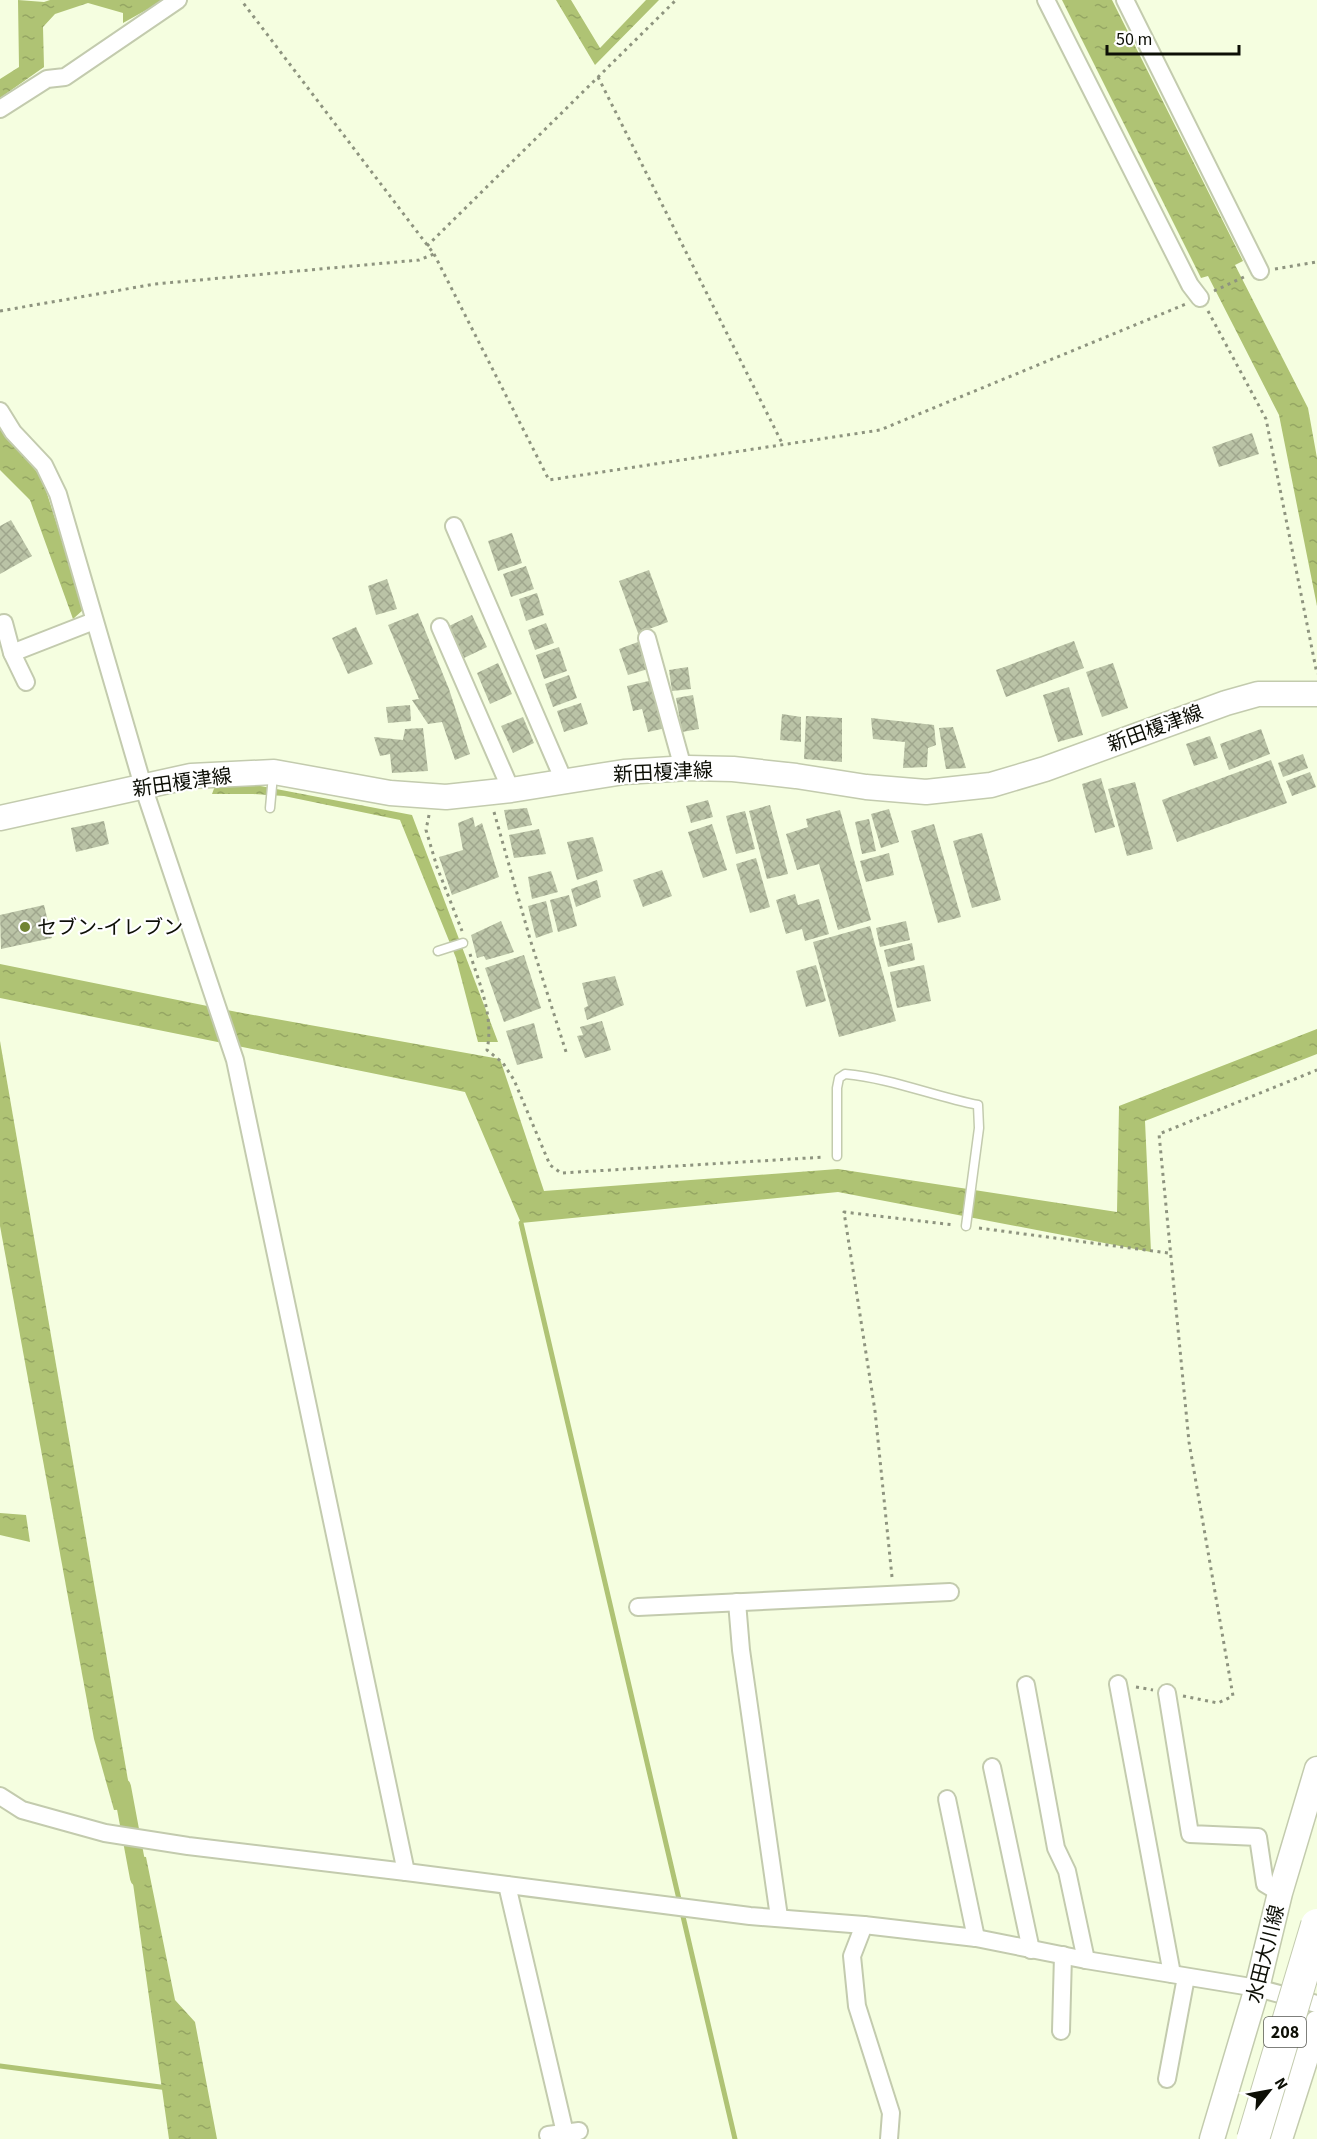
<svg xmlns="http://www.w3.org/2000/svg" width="1317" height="2139" viewBox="0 0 1317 2139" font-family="'Source Sans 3','Noto Sans JP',sans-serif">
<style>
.water{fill:url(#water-ripples)}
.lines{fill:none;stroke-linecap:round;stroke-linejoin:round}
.stream{stroke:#afc374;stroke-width:5}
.canal{stroke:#afc374;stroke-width:18}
.building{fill:url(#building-cross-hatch)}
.lane-casing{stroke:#c3cbae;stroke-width:11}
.street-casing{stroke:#c3cbae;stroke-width:20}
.secondary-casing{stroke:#c3cbae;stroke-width:27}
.path{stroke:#8e947f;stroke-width:3;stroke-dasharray:3 4.5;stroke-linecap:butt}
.lane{stroke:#fff;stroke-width:8}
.street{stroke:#fff;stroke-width:16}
.secondary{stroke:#fff;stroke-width:24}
.highway-bridge-casing{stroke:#c3cbae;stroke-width:34;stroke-linecap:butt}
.highway-bridge{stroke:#fff;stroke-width:32}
.poi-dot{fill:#718433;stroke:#fff;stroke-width:2}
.labels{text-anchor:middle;stroke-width:4.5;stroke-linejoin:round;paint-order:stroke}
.shield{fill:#fff;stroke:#565751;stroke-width:1.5}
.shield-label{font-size:18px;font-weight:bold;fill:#0d0f06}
.street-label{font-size:20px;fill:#0d0f06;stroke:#fff}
.poi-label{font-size:20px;fill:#0d0f06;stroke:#fff;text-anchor:start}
</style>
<defs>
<pattern id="water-ripples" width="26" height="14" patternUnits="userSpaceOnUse" patternTransform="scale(1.5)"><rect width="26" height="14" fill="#afc374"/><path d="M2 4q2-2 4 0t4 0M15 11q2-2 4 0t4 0" fill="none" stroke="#95a663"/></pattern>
<pattern id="building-cross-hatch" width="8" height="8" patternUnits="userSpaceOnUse" patternTransform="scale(1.5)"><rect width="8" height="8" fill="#bac3a6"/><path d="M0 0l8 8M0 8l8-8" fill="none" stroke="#9fa68d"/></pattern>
</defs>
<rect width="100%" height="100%" fill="#f5fee0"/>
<!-- water -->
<g class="water">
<path d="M18,0L44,2L50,0H164L123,23V13L88,3L55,14L43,27L44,67L0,98V79L19,67Z"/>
<path d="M556,0H571L600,48L646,0H659L595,65Z"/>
<path d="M1062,0H1112L1243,261L1235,265L1308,408L1317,458V606L1279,415L1208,276L1201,278Z"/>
<path d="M0,428L42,478L84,609L73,619L30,500L0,470Z"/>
<path d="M250,784L412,815L498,1042H478L456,958L400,820L284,796L253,794H212L215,786Z"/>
<path d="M0,964L237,1012L500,1059L544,1191L838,1169L1117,1212L1119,1106L1317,1029V1054L1145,1121L1151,1252L838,1192L521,1223L465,1092L0,998Z"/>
<path d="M0,1041L133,1809L114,1810L94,1739L0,1226Z"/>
<path d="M0,1513L26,1515L30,1542L0,1535Z"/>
<path d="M129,1855L146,1857L175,2000L195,2022L217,2139H169Z"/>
</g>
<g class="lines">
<!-- stream -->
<g class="stream">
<path d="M521,1223L735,2139"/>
<path d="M0,2066L168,2088"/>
</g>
<!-- canal -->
<path class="canal" d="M122,1787L139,1878"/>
</g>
<!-- building -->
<g class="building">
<path d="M1252,433L1259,454L1219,467L1212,447Z"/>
<path d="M11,520L32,556L0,574V526Z"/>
<path d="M512,533L522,563L498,571L488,541Z"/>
<path d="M526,566L534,589L511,597L503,574Z"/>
<path d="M649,570L668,622L638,633L619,581Z"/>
<path d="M387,579L397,609L376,615L368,586Z"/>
<path d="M537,593L544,615L526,621L519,599Z"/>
<path d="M418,613L449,689L470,754L455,760L442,722L428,724L412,700L419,699L388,625Z"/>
<path d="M472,615L487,647L464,658L449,626Z"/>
<path d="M546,623L554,643L535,650L528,630Z"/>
<path d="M356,627L373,664L348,674L332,638Z"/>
<path d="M1074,641L1084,668L1006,697L996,670Z"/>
<path d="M638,642L648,669L628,675L619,649Z"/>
<path d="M559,647L567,671L544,679L536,655Z"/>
<path d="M498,663L512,694L490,704L477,673Z"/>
<path d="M1113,663L1128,708L1102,717L1086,672Z"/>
<path d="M688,667L691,689L672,691L669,670Z"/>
<path d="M569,675L577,698L553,707L545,684Z"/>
<path d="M653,680L666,728L648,732L642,709L633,711L627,686Z"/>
<path d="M1069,687L1083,735L1058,742L1043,695Z"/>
<path d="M693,695L699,729L682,732L676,698Z"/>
<path d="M581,703L588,724L564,732L557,711Z"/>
<path d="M410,705L411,721L388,723L386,707Z"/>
<path d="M782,714L801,717V742L780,740Z"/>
<path d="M806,716L842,718V762L804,759Z"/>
<path d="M523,717L534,743L513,753L501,726Z"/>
<path d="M871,718L934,725L936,745L928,748L927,767L903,768L905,742L873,739Z"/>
<path d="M953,727L966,768L946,769L939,728Z"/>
<path d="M423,728L428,771L392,773L390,754L380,756L374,737L403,740L405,729Z"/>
<path d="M1261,729L1270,754L1229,770L1220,744Z"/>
<path d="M1210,736L1218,758L1194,766L1186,744Z"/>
<path d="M1303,754L1308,768L1283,777L1278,763Z"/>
<path d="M1271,760L1287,803L1177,842L1162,800Z"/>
<path d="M1310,772L1316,787L1292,796L1286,781Z"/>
<path d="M1101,778L1115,827L1095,833L1082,784Z"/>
<path d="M1135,782L1153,849L1127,856L1108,789Z"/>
<path d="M708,800L713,817L691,823L686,806Z"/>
<path d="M770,805L788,874L767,879L749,811Z"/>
<path d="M527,808L532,825L508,830L504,810Z"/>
<path d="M889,809L899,842L881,848L871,814Z"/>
<path d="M840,810L871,920L838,930L819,864L797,870L786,834L808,827L806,819Z"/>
<path d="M745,811L755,849L736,854L726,816Z"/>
<path d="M473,817L475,827L482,823L499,877L452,895L439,857L463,850L458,823Z"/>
<path d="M869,819L876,851L862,854L855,822Z"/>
<path d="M104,821L109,844L76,852L71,828Z"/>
<path d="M712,824L727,870L703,878L688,832Z"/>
<path d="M934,824L961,917L938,923L911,831Z"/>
<path d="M539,829L546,854L514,858L509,835Z"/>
<path d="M982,833L1001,900L972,908L953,841Z"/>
<path d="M593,837L603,871L577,880L567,842Z"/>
<path d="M889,853L894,875L866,882L860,861Z"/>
<path d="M756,858L770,907L750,913L736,864Z"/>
<path d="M662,870L672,896L643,907L633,880Z"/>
<path d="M551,871L558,892L532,899L528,877Z"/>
<path d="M597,880L601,897L576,907L571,889Z"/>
<path d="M795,894L798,905L819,899L829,934L805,941L802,929L786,934L776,900Z"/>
<path d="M569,895L577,926L558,932L550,900Z"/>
<path d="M546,901L553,932L536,938L528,906Z"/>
<path d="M44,905L52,938L1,949L0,915Z"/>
<path d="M501,921L514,952L486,960L484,956L477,958L471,935Z"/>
<path d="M906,921L910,940L880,947L876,928Z"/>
<path d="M870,926L896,1021L839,1037L813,942Z"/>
<path d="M912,943L915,960L888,967L884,950Z"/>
<path d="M524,955L541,1008L504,1022L485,968Z"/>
<path d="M816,965L826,1001L806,1007L796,971Z"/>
<path d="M924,965L931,1001L897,1008L890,972Z"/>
<path d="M615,976L624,1005L587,1020L584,1008L588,1006L582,983Z"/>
<path d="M602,1021L611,1050L585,1058L577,1036L583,1035L580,1027Z"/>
<path d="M534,1023L543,1058L517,1065L506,1031Z"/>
</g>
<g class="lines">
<!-- lane casing -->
<g class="lane-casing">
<g id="lane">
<path d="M270,808L273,775"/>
<path d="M438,951L463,943"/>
<path d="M837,1156V1088L839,1078L845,1074C890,1078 933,1096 978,1105L979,1128L966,1226"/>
</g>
</g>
<!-- street casing -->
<g class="street-casing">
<g id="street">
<path d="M1046,0L1190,285L1200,298"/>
<path d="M1125,0L1260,271"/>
<path d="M0,109L47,79L65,77L178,0"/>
<path d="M0,411L13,432L44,465L58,494L143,786L235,1060L406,1872"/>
<path d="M454,526L564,781"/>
<path d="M4,623L12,653"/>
<path d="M440,627L511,790"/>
<path d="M647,638L683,768"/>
<path d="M26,682L12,653L94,621"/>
<path d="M737,1602L741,1650L779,1917"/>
<path d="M638,1607L950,1592"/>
<path d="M1118,1684L1172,1974"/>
<path d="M1026,1685L1056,1848L1067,1871L1086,1960"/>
<path d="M1167,1693L1190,1834L1258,1837L1265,1884L1280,1893"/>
<path d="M992,1767L1031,1950"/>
<path d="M0,1796L22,1810L105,1833L188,1846L406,1872L750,1916L864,1925L976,1938L1086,1960L1257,1988L1317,2004"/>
<path d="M947,1799L976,1938"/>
<path d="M507,1885L565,2133"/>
<path d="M864,1925L852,1956L857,2006L891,2113L889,2139"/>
<path d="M1061,2031L1063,1955"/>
<path d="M1167,2079L1186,1977"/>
<path d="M548,2135L579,2131"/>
</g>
</g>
<!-- secondary casing -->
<g class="secondary-casing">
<g id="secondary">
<path d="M0,818L191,776L274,772L390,793L446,797L511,790L624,772L688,768L733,769L796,776L866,787L926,792L991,785L1045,769L1226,703L1258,694H1317"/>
<path d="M1212,2139L1257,1988L1280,1893L1317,1769"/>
<path d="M1280,2139L1317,2023"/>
</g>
</g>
<!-- path -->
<g class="path">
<path d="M598,77L783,445"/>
<path d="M427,246L676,0"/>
<path d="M434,254L549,480L880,430L1186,304"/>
<path d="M1275,269L1317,262"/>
<path d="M1214,291L1246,276"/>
<path d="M0,311L155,284L419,260L434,254L241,0"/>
<path d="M1208,311L1266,419L1317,674"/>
<path d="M494,812L530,939L567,1055"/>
<path d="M429,815L426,830L437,867L462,931"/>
<path d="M470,954C480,985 494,1017 487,1050L503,1063L514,1080L547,1158L550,1165L561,1173L825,1157"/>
<path d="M979,1228L1168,1253"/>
<path d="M892,1577L875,1411L844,1212L954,1225"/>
<path d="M1136,1687L1153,1690"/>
<path d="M1183,1696L1218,1703L1233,1696L1189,1442L1159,1134L1317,1070"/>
</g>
<!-- lane -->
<use href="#lane" class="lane"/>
<!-- street -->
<use href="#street" class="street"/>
<!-- secondary -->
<use href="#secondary" class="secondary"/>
<!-- highway-bridge casing -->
<g class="highway-bridge-casing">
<path id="highway-bridge" d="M1253,2139L1317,1925"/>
</g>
<!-- highway-bridge -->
<use href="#highway-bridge" class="highway-bridge"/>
</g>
<!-- markers -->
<circle class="poi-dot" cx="25" cy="927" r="6"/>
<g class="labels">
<!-- shield labels -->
<rect class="shield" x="1264" y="2017" width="42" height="30" rx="4.5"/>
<g class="shield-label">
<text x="1285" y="2038">208</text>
</g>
<!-- street labels -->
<g class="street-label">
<text transform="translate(1155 728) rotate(-20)" y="7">新田榎津線</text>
<text transform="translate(663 772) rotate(-3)" y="7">新田榎津線</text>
<text transform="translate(182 782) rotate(-8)" y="7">新田榎津線</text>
<text transform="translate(1265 1954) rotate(-76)" y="7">水田大川線</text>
</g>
<!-- poi labels -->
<g class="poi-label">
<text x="37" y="934">セブン-イレブン</text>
</g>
</g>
<!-- north arrow -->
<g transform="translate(1269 2091) rotate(59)" stroke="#ffffff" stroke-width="4.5" paint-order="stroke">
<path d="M0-4.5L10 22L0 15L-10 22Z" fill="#0d0f06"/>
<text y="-9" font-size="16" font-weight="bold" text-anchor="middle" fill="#0d0f06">N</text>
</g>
<!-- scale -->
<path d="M1107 45v9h132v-9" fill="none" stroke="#0d0f06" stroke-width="3"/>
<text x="1116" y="45" font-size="18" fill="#0d0f06" stroke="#ffffff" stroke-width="4.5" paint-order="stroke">50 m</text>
</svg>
